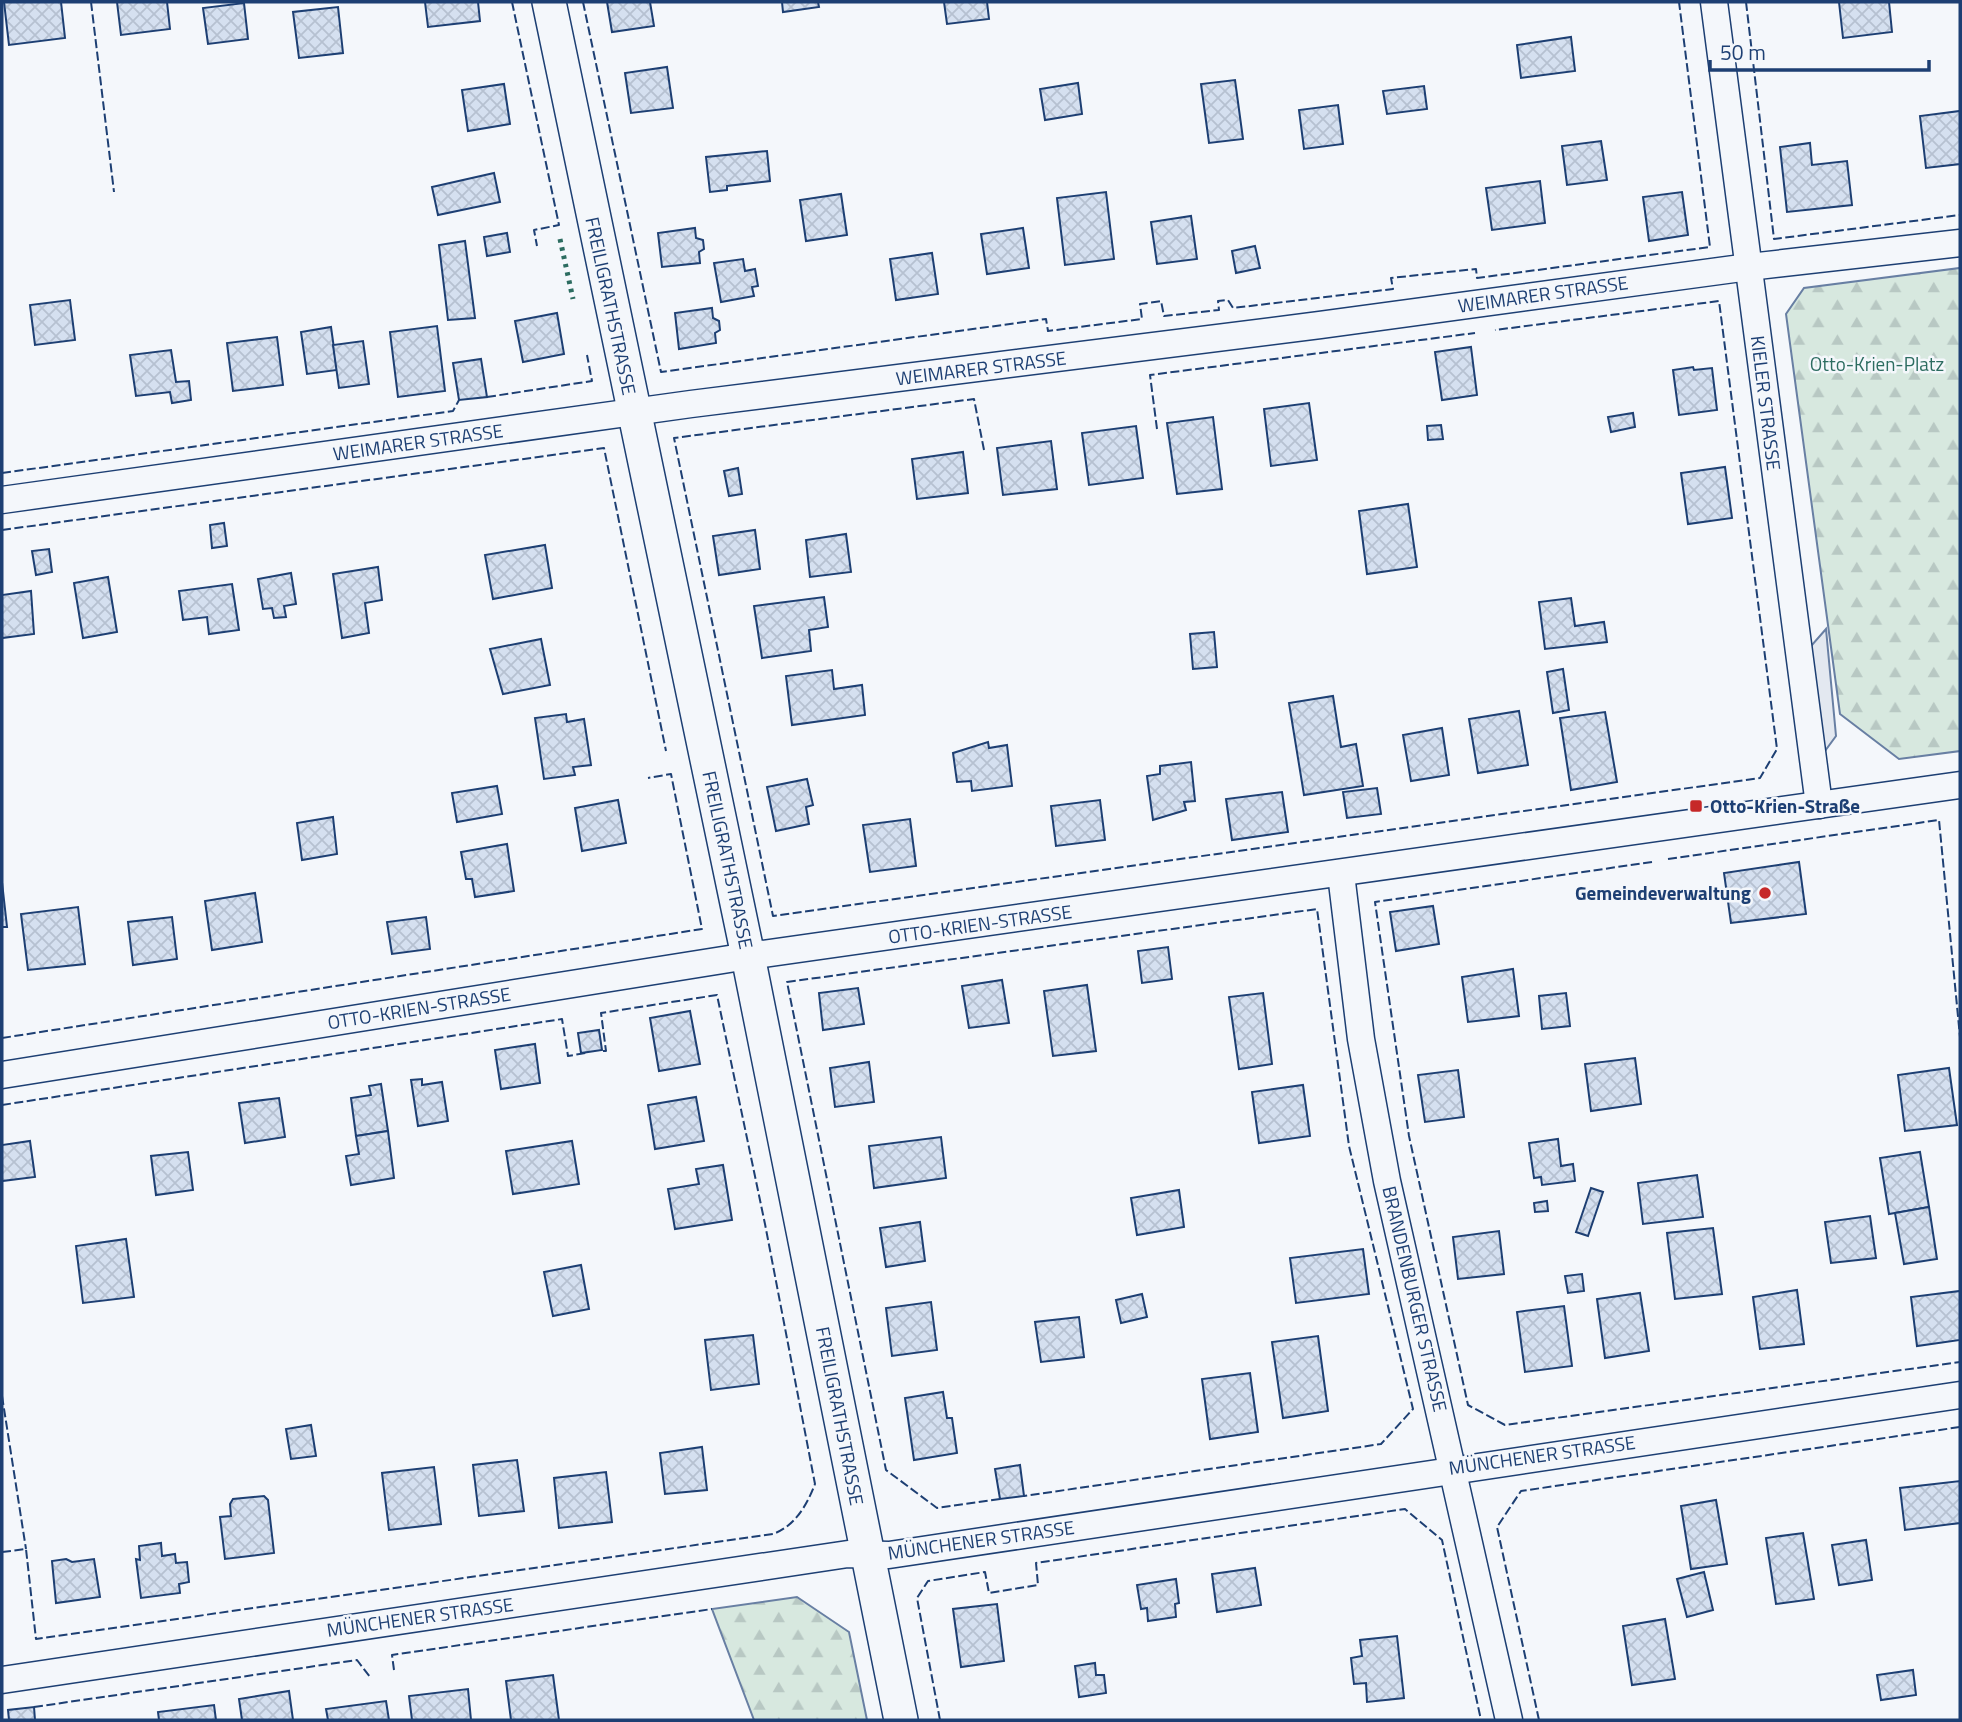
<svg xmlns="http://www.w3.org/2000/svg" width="1962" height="1722" viewBox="0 0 1962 1722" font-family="'Titillium Web',sans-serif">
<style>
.forest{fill:url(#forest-firs);stroke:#687fa3;stroke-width:2}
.parking{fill:#e3e8f0;stroke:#687fa3;stroke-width:2}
.building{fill:url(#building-cross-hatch);stroke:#1d3f73;stroke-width:2}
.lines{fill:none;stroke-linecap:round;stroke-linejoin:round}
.minor-casing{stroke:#1d3f73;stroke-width:29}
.tertiary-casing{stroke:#1d3f73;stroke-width:36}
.minor{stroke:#f4f7fb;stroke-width:26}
.tertiary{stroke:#f4f7fb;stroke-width:33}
.hedge{stroke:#2c6c60;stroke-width:5;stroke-dasharray:3.5 5;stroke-linecap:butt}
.fence{stroke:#1d3f73;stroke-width:2;stroke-dasharray:9 3.5;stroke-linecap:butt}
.poi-dot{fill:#c62828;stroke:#f4f7fb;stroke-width:2.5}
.labels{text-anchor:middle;stroke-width:5;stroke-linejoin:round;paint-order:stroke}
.street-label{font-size:19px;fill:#1d3f73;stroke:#f4f7fb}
.park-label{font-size:19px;fill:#2c6c60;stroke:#f4f7fb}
.poi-label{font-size:19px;font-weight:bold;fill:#1d3f73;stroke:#f4f7fb;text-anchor:start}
</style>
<defs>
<pattern id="forest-firs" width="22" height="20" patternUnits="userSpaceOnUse" patternTransform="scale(1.75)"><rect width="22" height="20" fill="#d7e8df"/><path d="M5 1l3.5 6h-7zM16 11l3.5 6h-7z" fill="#b8c8c3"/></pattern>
<pattern id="building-cross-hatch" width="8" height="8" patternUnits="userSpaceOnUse" patternTransform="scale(1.75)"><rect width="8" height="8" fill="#d5e0f0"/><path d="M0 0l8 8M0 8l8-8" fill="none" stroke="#b6c1d1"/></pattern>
</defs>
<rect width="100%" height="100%" fill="#f4f7fb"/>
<!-- forest -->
<g class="forest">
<path d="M1960,268V751L1899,759L1840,714L1786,314L1804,288Z"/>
<path d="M797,1597L849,1632L867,1720H754L712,1609Z"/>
</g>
<!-- parking -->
<path class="parking" d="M1826,629L1836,736L1822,755L1811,646Z"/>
<!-- building -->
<g class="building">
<path d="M4,2H61L65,38L9,45Z"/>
<path d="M117,2H167L170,29L121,35Z"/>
<path d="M425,2H478L480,21L428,27Z"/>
<path d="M607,2H650L654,26L612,32Z"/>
<path d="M782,2H818L819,7L783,12Z"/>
<path d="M944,2H987L989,19L947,24Z"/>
<path d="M1839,2H1889L1892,32L1843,38Z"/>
<path d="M244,3L248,39L208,44L203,8Z"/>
<path d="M338,7L343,53L299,58L293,12Z"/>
<path d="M1571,37L1575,71L1521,78L1517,45Z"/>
<path d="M667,67L673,108L631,113L625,73Z"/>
<path d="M1235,80L1243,139L1209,143L1201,84Z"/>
<path d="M1078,83L1082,114L1045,120L1040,89Z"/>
<path d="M504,84L510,124L468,131L462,90Z"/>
<path d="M1424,86L1427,109L1387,114L1383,91Z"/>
<path d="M1338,105L1343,144L1304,149L1299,110Z"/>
<path d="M1960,111V164L1926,168L1920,116Z"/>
<path d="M1601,141L1607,180L1567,185L1562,146Z"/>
<path d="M1810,143L1812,165L1847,161L1852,205L1787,212L1780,147Z"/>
<path d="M767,151L770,181L727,186V190L710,192L706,157Z"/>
<path d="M494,173L500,202L438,215L432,187Z"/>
<path d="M1540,181L1545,223L1492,230L1486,188Z"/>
<path d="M1106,192L1114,259L1065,265L1057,198Z"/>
<path d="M1682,192L1688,235L1649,241L1643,197Z"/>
<path d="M841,194L847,235L806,241L800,200Z"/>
<path d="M1191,216L1197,259L1157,264L1151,222Z"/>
<path d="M695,228L696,238L703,240L704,249L699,252L700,263L662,267L658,233Z"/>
<path d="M1023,228L1029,268L987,274L981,234Z"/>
<path d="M507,233L510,252L487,256L484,237Z"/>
<path d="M465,241L475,318L448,320L439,245Z"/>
<path d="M1255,246L1260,268L1236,273L1232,251Z"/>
<path d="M932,253L938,294L896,300L890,259Z"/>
<path d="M743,259L745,271L755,269L758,286L752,287L754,296L721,302L714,263Z"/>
<path d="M70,300L75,340L35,345L30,305Z"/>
<path d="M712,308L713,318L719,321L720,330L715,333L716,343L679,349L675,313Z"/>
<path d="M557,313L564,354L523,362L515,321Z"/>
<path d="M437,326L445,391L398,397L390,332Z"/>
<path d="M331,327L337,370L307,374L301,332Z"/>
<path d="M277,337L283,385L233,391L227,343Z"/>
<path d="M363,341L369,384L339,388L333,345Z"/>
<path d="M1471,347L1477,395L1442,400L1435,352Z"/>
<path d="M171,350L176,382L189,381L191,400L172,403L170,392L136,396L130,355Z"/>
<path d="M481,359L487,397L459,400L453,363Z"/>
<path d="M1693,367L1694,370L1712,368L1717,410L1679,415L1673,370Z"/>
<path d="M1309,403L1317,460L1271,466L1264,409Z"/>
<path d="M1633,413L1635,427L1611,432L1608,417Z"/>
<path d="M1213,417L1222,489L1177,494L1167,423Z"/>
<path d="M1441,425L1443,439L1428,440L1427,426Z"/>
<path d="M1136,426L1143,478L1089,485L1082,433Z"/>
<path d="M1051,441L1057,489L1003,495L997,448Z"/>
<path d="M963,452L968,493L917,499L912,459Z"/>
<path d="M1725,467L1732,518L1688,524L1681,473Z"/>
<path d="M738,468L742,494L729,496L724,471Z"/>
<path d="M1408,504L1417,567L1367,574L1359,511Z"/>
<path d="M224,523L227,546L212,548L210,525Z"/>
<path d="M755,530L760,569L719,575L713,536Z"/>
<path d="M846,534L851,572L810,577L806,540Z"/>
<path d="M545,545L552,588L493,599L485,555Z"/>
<path d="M49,549L52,572L36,575L32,551Z"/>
<path d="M378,567L382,600L365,603L369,633L342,638L333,574Z"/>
<path d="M291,573L296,604L284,606L286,617L274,618L272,608L263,609L258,579Z"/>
<path d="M108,577L117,632L83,638L74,583Z"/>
<path d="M232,584L239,630L209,634L207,617L183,620L179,591Z"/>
<path d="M31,591L34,634L2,638V595Z"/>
<path d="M824,597L828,627L809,630L811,651L762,658L754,606Z"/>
<path d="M1571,598L1575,626L1604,622L1607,642L1545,649L1539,602Z"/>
<path d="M1214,632L1217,667L1193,669L1190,634Z"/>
<path d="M541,639L550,685L503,694L490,649Z"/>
<path d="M1563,669L1569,710L1553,713L1547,672Z"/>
<path d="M832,670L834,689L862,685L865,715L792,725L786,676Z"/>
<path d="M1333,696L1341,747L1356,744L1363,786L1304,795L1289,703Z"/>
<path d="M1519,711L1528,765L1478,773L1469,719Z"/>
<path d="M1605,712L1617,782L1571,790L1560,718Z"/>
<path d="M566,714L567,722L584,719L591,765L573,767L575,775L544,779L535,718Z"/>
<path d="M1442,728L1449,775L1411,781L1403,735Z"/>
<path d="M988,742L989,748L1007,745L1012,786L972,791L971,781L957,782L953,753Z"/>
<path d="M1191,762L1195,801L1184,802L1186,810L1153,820L1147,776L1160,774V766Z"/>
<path d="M807,779L813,805L806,807L809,824L776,831L767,787Z"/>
<path d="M497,786L502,814L457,822L452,793Z"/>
<path d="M1377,788L1381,814L1347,818L1343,792Z"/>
<path d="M1282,792L1288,832L1232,840L1226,799Z"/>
<path d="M618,800L626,843L582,851L575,808Z"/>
<path d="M1100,800L1105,840L1056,846L1051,806Z"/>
<path d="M333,817L337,854L302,860L297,823Z"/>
<path d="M910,819L916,866L870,872L863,825Z"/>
<path d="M507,844L514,891L475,897L472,879H466L461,852Z"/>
<path d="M1799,862L1806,914L1731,923L1724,873Z"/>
<path d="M2,882L7,927H2Z"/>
<path d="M255,893L262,942L212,950L205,901Z"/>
<path d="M1433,906L1439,944L1396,951L1390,912Z"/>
<path d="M78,907L85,964L28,970L21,914Z"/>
<path d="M172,917L177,959L133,965L128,922Z"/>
<path d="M426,917L430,949L392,954L387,922Z"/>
<path d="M1168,947L1172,979L1142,983L1138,951Z"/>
<path d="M1513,969L1519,1016L1468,1022L1462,977Z"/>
<path d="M1002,980L1009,1023L969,1028L962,986Z"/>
<path d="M1087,985L1096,1051L1053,1056L1044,991Z"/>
<path d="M858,988L864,1024L823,1030L819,993Z"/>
<path d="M1263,993L1272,1064L1239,1069L1229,997Z"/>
<path d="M1566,993L1570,1026L1542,1029L1539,996Z"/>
<path d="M690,1011L700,1064L659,1071L650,1018Z"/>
<path d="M599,1030L602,1050L581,1053L578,1033Z"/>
<path d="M535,1044L540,1083L501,1089L495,1050Z"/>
<path d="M1635,1058L1641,1104L1591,1111L1585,1064Z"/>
<path d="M869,1062L874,1102L835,1107L830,1068Z"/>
<path d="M1949,1068L1957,1125L1905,1131L1898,1075Z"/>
<path d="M1458,1070L1464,1117L1425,1122L1418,1075Z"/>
<path d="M422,1079V1085L442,1082L448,1121L418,1126L411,1080Z"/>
<path d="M381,1084L388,1131L356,1136L351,1098L371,1095L369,1086Z"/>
<path d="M1303,1085L1310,1136L1259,1143L1252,1092Z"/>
<path d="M696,1097L704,1141L655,1149L648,1105Z"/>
<path d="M279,1098L285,1137L245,1143L239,1103Z"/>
<path d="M388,1131L394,1178L351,1185L346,1156L359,1154L356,1136Z"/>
<path d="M941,1137L946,1178L874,1188L869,1146Z"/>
<path d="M1558,1139L1561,1166L1573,1164L1575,1181L1542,1185L1541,1177L1534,1178L1529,1143Z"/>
<path d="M30,1141L35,1177L2,1181V1145Z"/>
<path d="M572,1141L579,1184L513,1194L506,1151Z"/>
<path d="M188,1152L193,1190L156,1195L151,1156Z"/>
<path d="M1920,1152L1929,1207L1889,1214L1880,1158Z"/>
<path d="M723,1165L732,1220L675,1229L668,1189L699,1184L696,1169Z"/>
<path d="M1697,1175L1703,1217L1643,1224L1638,1183Z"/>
<path d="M1591,1188L1603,1192L1588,1236L1576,1232Z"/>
<path d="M1179,1190L1184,1227L1137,1235L1131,1198Z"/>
<path d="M1547,1201L1548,1211L1535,1212L1534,1203Z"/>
<path d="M1929,1207L1937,1259L1904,1264L1895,1213Z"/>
<path d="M1870,1216L1876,1258L1831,1263L1825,1222Z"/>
<path d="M920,1222L925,1261L886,1267L880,1228Z"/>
<path d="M1713,1228L1722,1294L1675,1299L1667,1233Z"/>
<path d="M1499,1231L1504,1274L1458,1279L1453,1237Z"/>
<path d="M126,1239L134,1297L83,1303L76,1246Z"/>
<path d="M1363,1249L1369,1294L1296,1303L1290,1258Z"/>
<path d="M581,1265L589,1309L553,1316L544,1272Z"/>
<path d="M1582,1274L1584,1291L1568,1293L1565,1276Z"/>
<path d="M1797,1290L1804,1344L1760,1349L1753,1297Z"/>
<path d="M1960,1291V1340L1917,1346L1911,1297Z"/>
<path d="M1640,1293L1649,1351L1605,1358L1597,1299Z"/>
<path d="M1142,1294L1147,1317L1121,1323L1116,1300Z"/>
<path d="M931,1302L937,1350L892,1356L886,1308Z"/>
<path d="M1564,1306L1572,1366L1525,1372L1517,1312Z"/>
<path d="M1079,1317L1084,1357L1041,1362L1035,1322Z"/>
<path d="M753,1335L759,1384L711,1390L705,1340Z"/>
<path d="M1318,1336L1328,1411L1283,1418L1272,1342Z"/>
<path d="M1250,1373L1258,1432L1210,1439L1202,1379Z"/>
<path d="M943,1392L947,1418H952L957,1453L914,1460L905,1398Z"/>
<path d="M311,1425L316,1456L291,1459L286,1429Z"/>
<path d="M702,1447L707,1490L665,1494L660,1453Z"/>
<path d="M517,1460L524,1511L479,1516L473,1465Z"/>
<path d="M1020,1465L1024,1496L1000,1499L995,1469Z"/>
<path d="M434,1467L441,1524L389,1530L382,1473Z"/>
<path d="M606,1472L612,1522L559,1528L554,1478Z"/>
<path d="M1960,1481V1523L1905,1530L1900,1488Z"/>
<path d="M264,1496L268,1500L274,1553L225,1559L220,1517L231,1516L230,1504L233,1499Z"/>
<path d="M1716,1500L1727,1564L1691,1569L1681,1506Z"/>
<path d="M1803,1533L1814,1599L1776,1604L1766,1538Z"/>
<path d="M1866,1540L1872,1580L1839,1585L1832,1545Z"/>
<path d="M161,1543L162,1556L175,1554L176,1563L187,1562L189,1582L179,1584L180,1593L141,1598L136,1559L140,1560L139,1546Z"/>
<path d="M66,1559L72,1562L94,1559L100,1597L56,1603L52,1561Z"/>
<path d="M1255,1568L1261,1605L1217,1612L1212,1574Z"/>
<path d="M1704,1572L1713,1610L1687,1617L1677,1579Z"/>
<path d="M1176,1579L1179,1603L1175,1604L1176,1617L1148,1621L1147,1608L1141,1609L1137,1585Z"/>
<path d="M997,1604L1004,1661L961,1667L953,1609Z"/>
<path d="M1665,1619L1675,1679L1632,1685L1623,1626Z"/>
<path d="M1397,1636L1404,1698L1367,1702L1366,1683L1354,1684L1351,1658L1362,1656L1360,1640Z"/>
<path d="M1095,1663L1096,1675H1104L1106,1693L1079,1697L1075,1666Z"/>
<path d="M1913,1670L1916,1695L1881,1700L1877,1675Z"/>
<path d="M553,1675L559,1720H511L506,1681Z"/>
<path d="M468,1689L471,1720H412L409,1696Z"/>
<path d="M289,1691L293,1720H242L239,1699Z"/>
<path d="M386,1701L389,1720H328L326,1709Z"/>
<path d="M214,1705L216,1720H159L158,1712Z"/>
<path d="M34,1707L35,1720H9L8,1710Z"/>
</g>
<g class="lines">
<!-- minor casing -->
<g class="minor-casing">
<g id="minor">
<path d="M1714,2L1819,805"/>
<path d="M2,500L691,404L1320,325L1749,267L1960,243"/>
<path d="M1341,874L1361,1039L1387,1181L1509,1720"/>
<path d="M2,1075L748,956L1960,785"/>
<path d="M2,1680L848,1554L889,1555L1960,1395"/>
</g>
</g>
<!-- tertiary casing -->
<g class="tertiary-casing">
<path id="tertiary" d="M549,2L748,956L901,1720"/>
</g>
<!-- minor -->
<use href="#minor" class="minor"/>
<!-- tertiary -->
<use href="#tertiary" class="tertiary"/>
<!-- hedge -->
<path class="hedge" d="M560,239L573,299"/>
<!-- fence -->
<g class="fence">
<path d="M91,2L114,192"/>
<path d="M512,2L559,225L534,230L537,246"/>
<path d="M583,2L661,372L1046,319L1048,331L1142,319L1140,304L1161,301L1164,316L1219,310L1218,301L1228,300L1233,308L1393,289L1391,278L1476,269L1477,278L1710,247L1679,2"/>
<path d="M1746,2L1774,239L1960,215"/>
<path d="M487,397L592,381L587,355"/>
<path d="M1157,429L1150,375L1475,333"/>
<path d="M984,450L974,399L674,438L773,916L1760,778L1777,749L1719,301L1495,330"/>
<path d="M2,473L453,411L459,400"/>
<path d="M2,530L604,448L666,751"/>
<path d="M1668,859L1939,820L1960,1037"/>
<path d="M1652,862L1375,902L1409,1136L1468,1405L1505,1425L1960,1362"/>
<path d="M2,1038L702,929L671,774L648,778"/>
<path d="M2,1105L562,1019L568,1056L586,1053"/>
<path d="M2,1396L26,1549"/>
<path d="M1000,1499L937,1508L886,1470L787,982L1317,909L1349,1146L1413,1409L1381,1444L1024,1496"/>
<path d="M2,1552L26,1549L36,1639L773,1534C795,1526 807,1505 815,1484L765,1224L717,995L601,1013L606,1051H600"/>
<path d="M394,1670L392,1655L398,1654L712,1609"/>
<path d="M34,1707L357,1660L370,1677"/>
<path d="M940,1720L917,1598L928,1581L985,1572L989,1593L1038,1585L1036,1563L1405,1509L1442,1540L1481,1720"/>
<path d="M1539,1720L1497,1527L1521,1491L1960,1427"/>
</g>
</g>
<!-- markers -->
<g class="poi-dot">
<rect x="1689" y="799" width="14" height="14" rx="3.5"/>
<circle cx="1765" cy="893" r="7"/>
</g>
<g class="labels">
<!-- street labels -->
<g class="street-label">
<text transform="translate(1543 294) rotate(-8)" y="7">WEIMARER STRASSE</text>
<text transform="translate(611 306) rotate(78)" y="7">FREILIGRATHSTRASSE</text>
<text transform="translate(981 368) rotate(-7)" y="7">WEIMARER STRASSE</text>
<text transform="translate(1766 403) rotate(83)" y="7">KIELER STRASSE</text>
<text transform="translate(418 442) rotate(-8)" y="7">WEIMARER STRASSE</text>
<text transform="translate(728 860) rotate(78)" y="7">FREILIGRATHSTRASSE</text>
<text transform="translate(980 924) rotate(-8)" y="7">OTTO-KRIEN-STRASSE</text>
<text transform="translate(419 1008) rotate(-9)" y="7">OTTO-KRIEN-STRASSE</text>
<text transform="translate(1415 1299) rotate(77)" y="7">BRANDENBURGER STRASSE</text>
<text transform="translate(840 1416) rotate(79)" y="7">FREILIGRATHSTRASSE</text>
<text transform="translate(1542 1455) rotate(-8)" y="7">MÜNCHENER STRASSE</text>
<text transform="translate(981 1540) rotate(-8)" y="7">MÜNCHENER STRASSE</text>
<text transform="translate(420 1617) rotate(-8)" y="7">MÜNCHENER STRASSE</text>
</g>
<!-- park labels -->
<g class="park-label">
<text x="1877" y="371">Otto-Krien-Platz</text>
</g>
<!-- poi labels -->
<g class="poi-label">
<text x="1710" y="813">Otto-Krien-Straße</text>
<text x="1751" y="900" text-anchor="end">Gemeindeverwaltung</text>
</g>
</g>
<!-- border -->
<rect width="1962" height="1722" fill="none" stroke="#1d3f73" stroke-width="7"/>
<!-- scale -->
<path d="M1710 60v10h219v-10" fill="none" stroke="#1d3f73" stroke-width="3.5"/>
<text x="1720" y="60" font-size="21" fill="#1d3f73" stroke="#f4f7fb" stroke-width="5" paint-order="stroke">50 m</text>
</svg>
